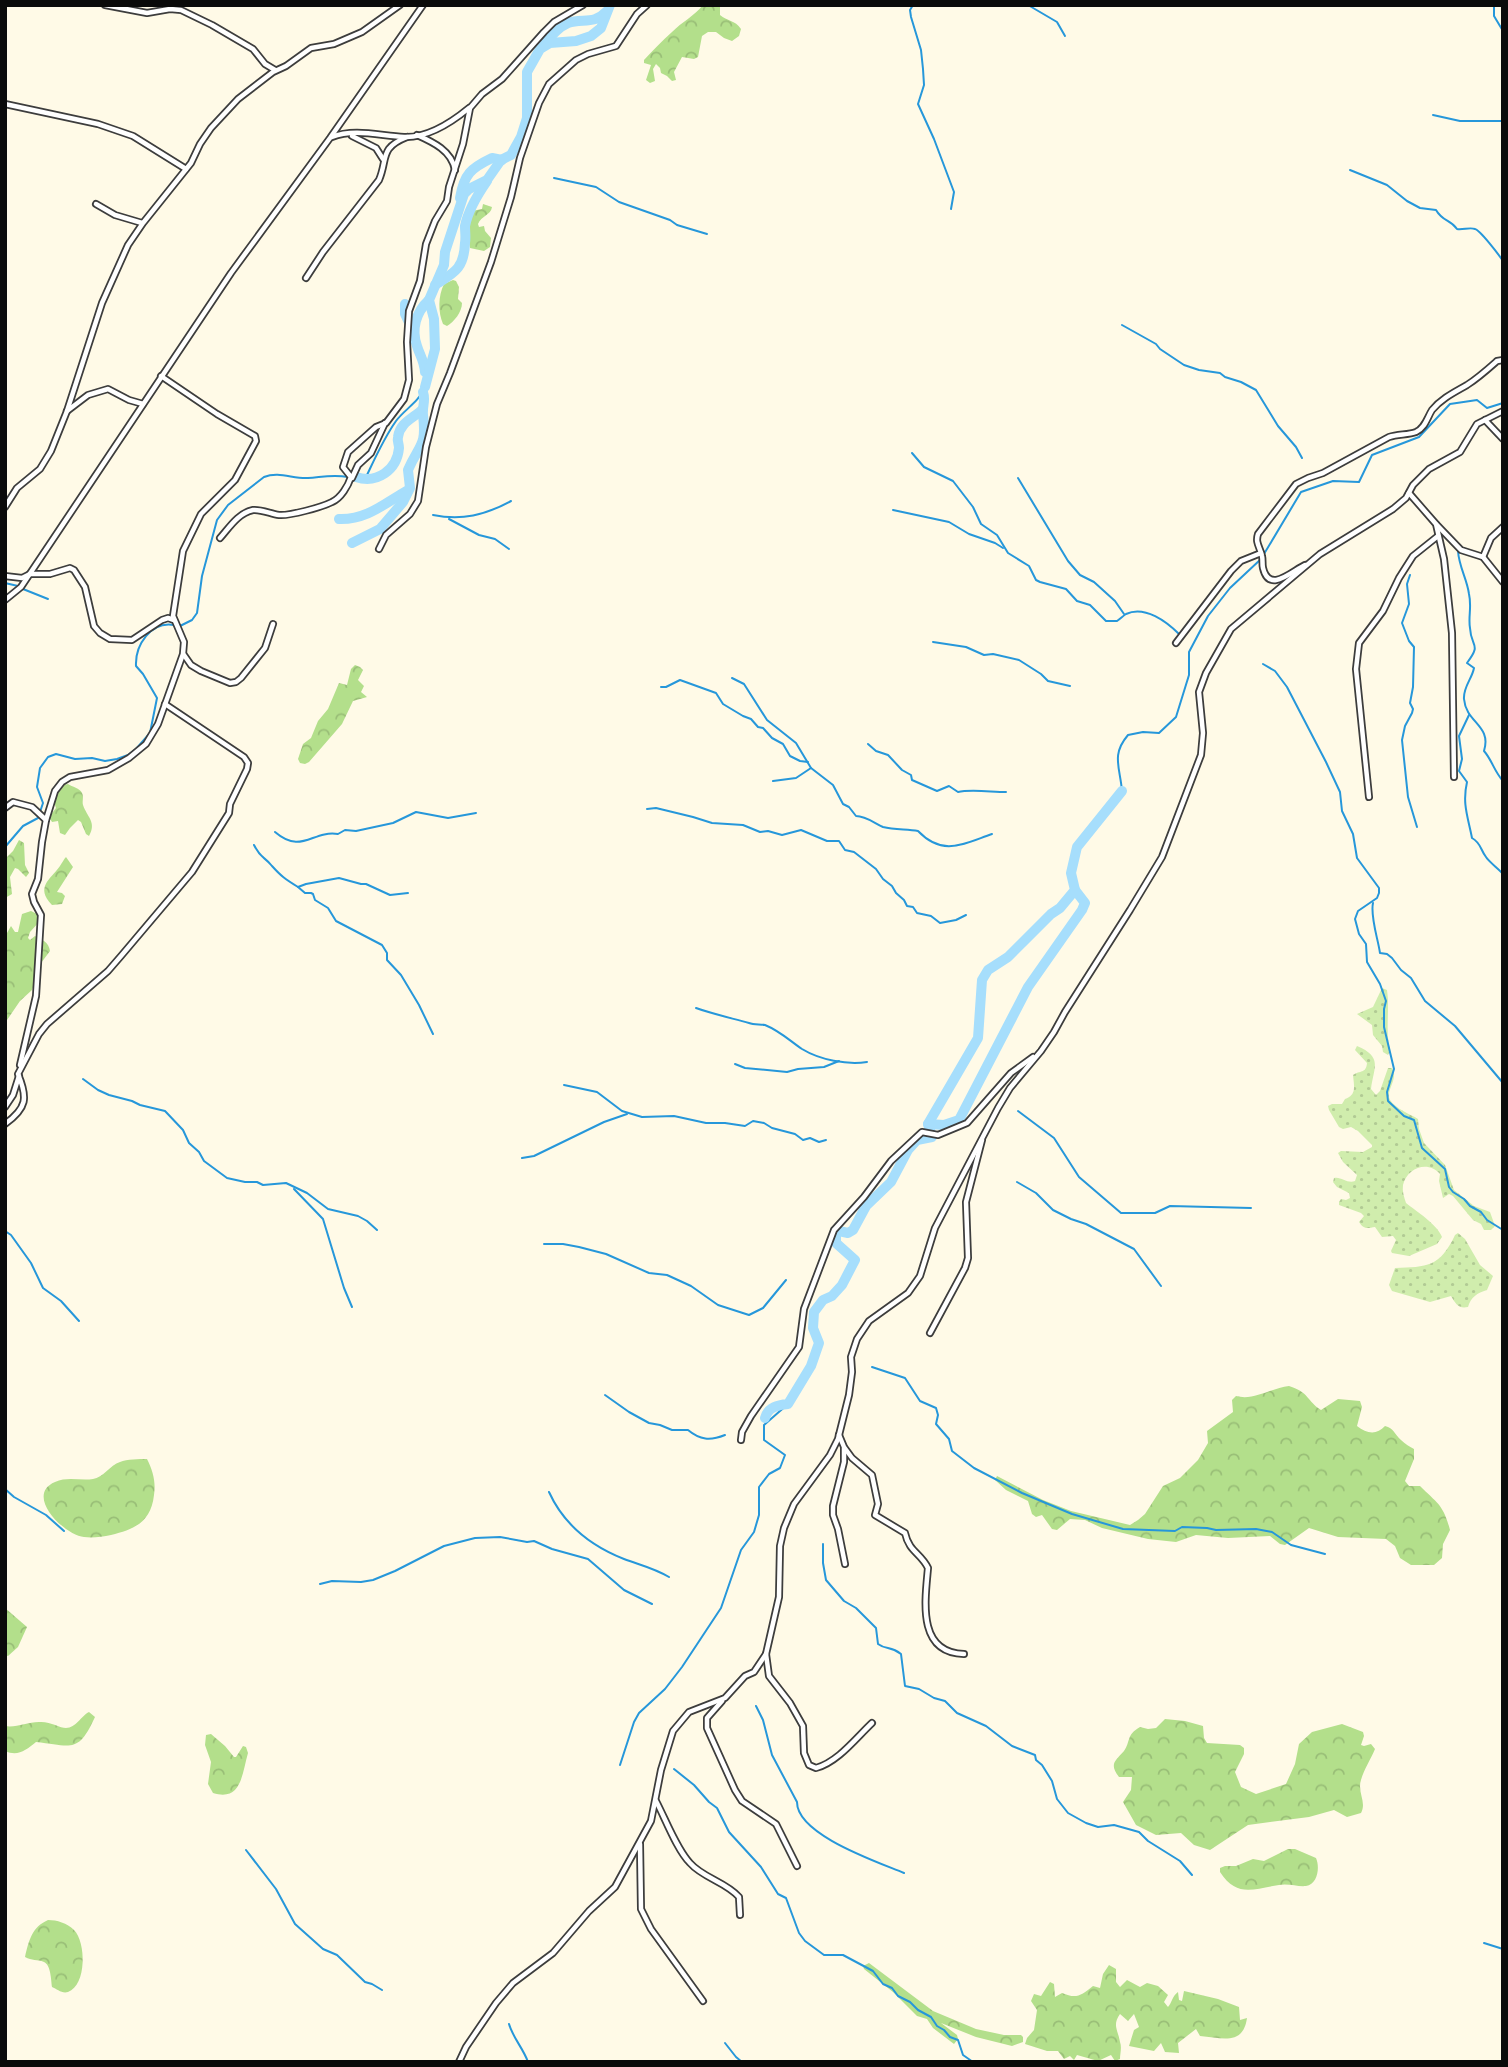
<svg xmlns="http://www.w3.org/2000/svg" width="1508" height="2067" viewBox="0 0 1508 2067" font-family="Literata,serif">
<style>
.grass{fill:url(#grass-dots)}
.forest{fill:url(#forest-crowns)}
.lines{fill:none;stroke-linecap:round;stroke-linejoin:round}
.stream{stroke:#2697da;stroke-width:2}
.river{stroke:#a6defc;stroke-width:10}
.minor-casing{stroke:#3d3d3d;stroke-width:8}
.minor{stroke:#fff;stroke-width:4.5}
</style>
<defs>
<pattern id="grass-dots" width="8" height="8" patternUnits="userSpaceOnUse" patternTransform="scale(1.75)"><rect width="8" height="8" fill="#d0edad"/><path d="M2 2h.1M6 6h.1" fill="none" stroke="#b1ca94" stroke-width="1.8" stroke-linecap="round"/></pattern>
<pattern id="forest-crowns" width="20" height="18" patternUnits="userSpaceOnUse" patternTransform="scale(1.75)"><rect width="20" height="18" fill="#b3df8b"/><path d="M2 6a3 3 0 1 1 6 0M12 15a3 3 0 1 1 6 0" fill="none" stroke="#99be77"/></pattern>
</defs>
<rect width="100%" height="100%" fill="#fffae7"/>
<!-- grass -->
<g class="grass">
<path d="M1382,988L1387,990C1390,1011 1385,1030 1390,1050L1388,1055L1383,1052L1382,1046L1373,1035L1372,1025L1357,1014L1373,1007Z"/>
<path d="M1357,1046C1383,1057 1374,1067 1371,1089L1376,1095L1380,1091L1388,1068H1392C1399,1080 1385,1090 1390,1100C1396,1109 1410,1114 1418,1119L1419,1129L1424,1143L1445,1165L1454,1190L1474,1206L1490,1212L1495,1226L1491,1230H1484L1481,1224L1473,1220L1453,1196L1449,1194L1443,1198L1439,1181L1440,1174C1428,1160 1407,1168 1403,1185C1402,1191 1404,1197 1406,1203C1417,1212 1437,1224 1442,1237L1437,1244L1409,1256L1392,1253L1391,1251L1396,1240L1393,1236L1382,1237L1375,1227C1368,1228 1364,1230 1359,1222L1364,1216L1361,1213L1339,1205V1202L1341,1199L1346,1200L1350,1198L1349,1193L1337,1187L1333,1182L1334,1178C1341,1176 1347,1184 1355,1181L1357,1175L1343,1162L1338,1153L1341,1151L1363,1152L1372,1147V1145L1358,1131L1351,1127L1343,1129L1339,1127L1329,1110L1328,1106L1332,1104H1342L1345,1099C1357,1095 1354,1086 1353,1075C1360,1070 1366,1074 1367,1063L1355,1050Z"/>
<path d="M1458,1233L1465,1239L1480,1265L1493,1276L1487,1290C1477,1293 1471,1297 1468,1307C1458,1309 1456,1304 1451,1296L1430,1302L1392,1291L1389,1285L1395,1268C1427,1267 1440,1267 1455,1235Z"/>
</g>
<!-- forest -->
<g class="forest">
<path d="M703,5H720V15C727,21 735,20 741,29L739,36L732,41L724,38L716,32H708L702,36L698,57L694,59L682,57L674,72L676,80L672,81L667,76L661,73L660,68L656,64L653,69L655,81L650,83L646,80L651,65L644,63V60C653,50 662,41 672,32C682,22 694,16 703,5Z"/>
<path d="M483,204L492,207C491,215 481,216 478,224L479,227L484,226L485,231L491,238L490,247L484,251L470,248L467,229L472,211L482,209Z"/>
<path d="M453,280L456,281L459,287L458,299L462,303C462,312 454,322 447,326L443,324C438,312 438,296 444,284Z"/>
<path d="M355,665L360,667L363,670L358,680L364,686L361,692L367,697L353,701L342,724L309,762L305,764L300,763L298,759L303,744L311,738L318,721L328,709L339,683L347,685L351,669Z"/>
<path d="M68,784C72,787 80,788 82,793C84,797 82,801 83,805C87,817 97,822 89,836L86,834L81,822L78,820L70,828L65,835L60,833L58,821L52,822L49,817L56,808C52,798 58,794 64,785Z"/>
<path d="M19,840L24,843L25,865L29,873L26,877L18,869L15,868L10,877L12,894L5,898V859L13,851Z"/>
<path d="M66,857L73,867L57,892L62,893L65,896L62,904L52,905C35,887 50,880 60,866C62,863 64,859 66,857Z"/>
<path d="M31,911L39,915L40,921L30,932L28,938L30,940L35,936C41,939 49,942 50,951L41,963L40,969L32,990L20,1001L5,1023L7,933L11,926L15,932H18L22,914Z"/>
<path d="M1289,1386C1309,1392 1307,1401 1321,1410L1338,1399L1360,1401L1362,1407L1357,1426C1367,1434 1377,1435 1385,1426C1394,1428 1394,1434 1401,1440C1405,1444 1410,1447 1414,1449V1459L1405,1481L1409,1486H1420C1438,1504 1443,1504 1450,1530L1443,1544L1442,1558L1434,1565H1411L1400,1558L1395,1546L1386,1539L1338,1537L1309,1528L1285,1545L1280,1544L1270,1536L1228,1538L1196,1535L1176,1542L1148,1539L1102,1528L1085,1520L1070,1519L1057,1530L1052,1529L1042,1515L1036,1517L1032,1514L1028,1501L1006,1490L995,1480L997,1476L1043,1500L1071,1511L1130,1525L1138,1520L1145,1514L1163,1486L1180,1478L1198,1460L1208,1443L1207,1431L1233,1412L1232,1400L1236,1396C1254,1401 1271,1388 1289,1386Z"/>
<path d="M147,1459C153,1471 156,1482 154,1495C151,1522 135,1529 111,1535C102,1537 92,1538 84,1537C64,1535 24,1495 55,1482C68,1476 80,1481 93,1479C103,1478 110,1465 120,1462C127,1459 139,1459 147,1459Z"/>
<path d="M5,1608L27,1627L18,1647L8,1656L5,1655Z"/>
<path d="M89,1712L95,1717C78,1754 72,1746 36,1742C26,1750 18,1757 5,1751V1726C16,1728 27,1722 39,1722C50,1721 60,1728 66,1728C76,1728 81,1716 89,1712Z"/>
<path d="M1165,1719L1185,1721L1203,1726L1204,1738L1207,1743L1240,1745L1244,1748V1754L1235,1772L1241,1787L1256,1794L1286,1784L1295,1764L1299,1744L1312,1732L1342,1724L1363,1732L1364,1736L1361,1745L1364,1746L1371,1744L1375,1749C1371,1759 1364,1769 1361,1780C1357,1792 1367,1802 1361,1813L1347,1817L1334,1810L1309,1817L1248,1825L1210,1850L1194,1845L1181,1833L1156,1835L1136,1825L1123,1802L1131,1790L1132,1777H1119C1109,1764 1115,1761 1124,1751C1131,1741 1126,1735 1140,1727L1148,1729L1156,1728Z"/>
<path d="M211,1734L225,1746L234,1757H236L243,1746L246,1747L248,1753C242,1773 242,1802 213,1793L208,1784L211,1762L205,1745L206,1735Z"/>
<path d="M1288,1849H1295L1316,1858C1320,1867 1318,1884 1306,1886C1298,1887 1288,1883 1279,1885C1253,1889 1237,1898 1220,1872V1868L1225,1866H1236L1253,1859L1264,1861Z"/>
<path d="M48,1920C57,1920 67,1923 74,1930C86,1942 87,1985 68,1992C62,1994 57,1989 52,1987C51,1980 51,1965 44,1962C37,1959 32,1961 25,1957C29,1940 32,1927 48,1920Z"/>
<path d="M869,1963L933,2011L976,2029L1004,2035H1021L1023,2037V2042L1012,2046L976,2037L941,2023L957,2035L958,2039L954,2044L933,2028L927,2019L917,2016L893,1992L864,1969L863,1966Z"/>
<path d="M1109,1965L1116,1969V1982L1120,1987L1127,1980L1140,1987L1147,1983L1158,1986L1168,1995L1164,2002L1168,2007C1172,2003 1172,1996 1178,1992L1179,2000L1182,2001L1184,1991L1218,1999L1239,2007L1240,2020L1247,2018C1243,2046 1222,2038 1200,2036L1196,2029L1178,2043L1179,2053L1165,2052L1161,2043L1154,2051L1129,2046L1134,2030L1139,2027L1134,2014L1128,2021L1120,2014C1112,2025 1118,2030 1120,2042C1122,2047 1120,2054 1120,2059L1115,2061L1111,2055L1098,2061L1077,2055L1074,2060L1070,2056L1064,2059L1058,2051H1047L1025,2044L1027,2038L1034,2030L1037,2010L1031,2001L1034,1994L1041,1996L1050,1982L1054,1984L1055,1997L1062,1993C1076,1999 1081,1996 1093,1986L1100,1988L1103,1974Z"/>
</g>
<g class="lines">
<!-- stream -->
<g class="stream">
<path d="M913,5L910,10L911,17L921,50L923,69L924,85L918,104L934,139L954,192L951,209"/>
<path d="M1028,5L1057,22L1065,36"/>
<path d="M1494,5V16L1503,31"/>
<path d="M1433,115L1460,121H1503"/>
<path d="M1350,170L1387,185L1407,201L1420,208L1436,210C1443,222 1450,219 1457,229C1463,230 1470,227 1475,229C1480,230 1499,255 1503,261"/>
<path d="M554,178L596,187L619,202L670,220L677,225L707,234"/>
<path d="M1122,325L1156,344L1160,349L1184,365L1199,370L1220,373L1225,377L1241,382L1256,390L1278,426L1296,447L1302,458"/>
<path d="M912,453L924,467L953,481L973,507L981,524L997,535L1008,553L1029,566L1036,580L1040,582L1066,589L1077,601L1090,605L1106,621H1117C1120,619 1123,616 1126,614C1145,605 1167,622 1179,634"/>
<path d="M356,477H362L367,475C376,456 384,438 396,421C405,409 419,402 425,387"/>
<path d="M1018,478L1068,561L1080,575L1094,582L1115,601L1124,614"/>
<path d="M893,510L949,522L969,534L995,543L1003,548"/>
<path d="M433,515C462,521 485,515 511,501"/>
<path d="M449,519L479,535L495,539L509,549"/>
<path d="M1458,551C1459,567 1467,579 1469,594C1472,607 1468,617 1470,628C1471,648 1482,643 1467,663L1474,668C1472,679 1463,687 1464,699C1466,723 1492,725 1484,751C1492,760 1494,771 1503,781"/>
<path d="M1264,554L1301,492L1333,481L1359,482L1372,455L1419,437L1450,404L1477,400L1487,408L1503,403"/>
<path d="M1410,575L1407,584L1409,604L1402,623L1409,641L1414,647L1413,687L1410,703L1413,709L1412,713L1405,726L1402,740L1408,797L1417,827"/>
<path d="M5,583L18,586"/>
<path d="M23,589L48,599"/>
<path d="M180,626L192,620L197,613L202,576L217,520L228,505L264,477C279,471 293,479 308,478C322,477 333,474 348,477"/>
<path d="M933,642L966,647L984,655L993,654L1019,660L1041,674L1048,681L1070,686"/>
<path d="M1263,664L1275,671L1287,687L1326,762L1340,792L1342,811L1353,834L1357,858L1379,888V893L1377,898L1358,911L1355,919L1359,934L1366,944L1367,962L1380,984L1386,1001L1384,1009V1027L1394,1069L1387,1092L1388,1101L1404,1116L1414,1120L1422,1148L1445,1169L1449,1187L1453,1192L1464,1199L1470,1206L1481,1212L1487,1220L1503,1230"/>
<path d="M732,678L744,684L767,720L796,743L811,768L833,785L843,804L849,807L856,816C866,816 874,823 883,827C895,830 907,829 918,831C943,857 963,844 992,834"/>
<path d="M661,687H666L680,680L716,693L723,704L743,716L751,719L758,727L763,728L772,738L783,744L790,756L800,761L808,762"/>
<path d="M1469,715L1459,736L1462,759L1459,771L1467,782C1462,804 1468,817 1472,838C1481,843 1480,849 1486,857C1490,863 1498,868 1503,874"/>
<path d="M868,744L876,751L888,755L902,770L911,775L912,780L937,791L949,786L958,792C970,789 992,792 1006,792"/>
<path d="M773,781L796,778L811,768"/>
<path d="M1122,791C1120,767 1111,755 1128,735L1143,732L1159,733L1176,717L1189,675V652L1208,616L1230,588L1261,559"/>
<path d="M647,809L656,808L693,817L712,823L743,825L760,832L768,831L782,835L801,830L827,841H839L845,850L854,852L876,869L883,879L892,886L896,893L904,900L907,906L913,907L917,913L931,916L940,923L956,920L966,915"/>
<path d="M275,832C302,855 312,830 338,834L345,830L356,831L393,823L416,812L448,818L476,813"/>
<path d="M254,845C261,859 264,856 272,866C281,876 285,879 298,887L306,884L339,878L361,884H366L390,895L408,893"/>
<path d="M5,847L23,826L38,818L43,803L37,787L40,768L48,757L56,754L75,759L92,758L105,761L117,759L128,755L136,749L150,733L157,698L143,674L136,666C135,645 151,621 174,625"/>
<path d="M298,887L305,893H311L313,894L315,900L328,908L336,921L382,945L387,953V960L401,975L419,1005L433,1034"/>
<path d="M1373,903C1370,916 1378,939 1380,953L1387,954L1392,958L1401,970L1411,978L1425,1001L1455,1026L1503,1083"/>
<path d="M696,1008C713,1014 731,1018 749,1023C754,1025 760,1024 765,1025C780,1031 790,1041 802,1049C820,1060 847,1065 867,1062"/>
<path d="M735,1064L745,1068L787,1072L798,1069L824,1067L839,1061"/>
<path d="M83,1079L98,1090L109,1095L132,1101L140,1105L165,1111L183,1130L189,1143L199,1152L204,1161L227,1178L245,1182H257L263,1185L286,1183L307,1193L328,1209L358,1216L367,1221L377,1230"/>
<path d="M564,1085L597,1092L622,1111L642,1117L674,1116L706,1123H725L745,1126L753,1121L764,1123L772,1128L795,1134L803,1140L810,1138L819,1142L826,1140"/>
<path d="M1018,1111L1054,1138L1079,1177L1121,1213H1155L1170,1206L1251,1208"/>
<path d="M522,1158L534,1156L604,1122L627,1114"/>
<path d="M1017,1182L1036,1193L1053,1210L1071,1219L1086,1224L1134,1249L1161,1286"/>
<path d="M294,1189L323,1219L344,1288L352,1307"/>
<path d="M5,1231L11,1235L31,1263L43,1288L61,1301L79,1321"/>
<path d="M544,1244H563L579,1247L606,1254L649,1273L667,1275L691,1286L718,1305L749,1315L763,1308L786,1280"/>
<path d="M872,1367L905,1378L920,1401L936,1408L938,1415L936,1424L949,1439L952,1451L974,1468L1022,1493L1072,1514L1123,1529L1175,1531L1182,1527L1207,1528L1216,1530L1256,1529L1272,1532L1291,1545L1325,1554"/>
<path d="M605,1395L629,1412L649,1423L660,1425L672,1430H688C700,1440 710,1441 725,1435"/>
<path d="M5,1489L14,1497L46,1515L64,1531"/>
<path d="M549,1492C564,1525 591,1546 624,1559C640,1565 654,1568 669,1577"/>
<path d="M823,1544V1563L826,1580L844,1601L856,1608L876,1628L878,1644C886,1650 891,1646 901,1654L905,1686L919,1689L934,1698L945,1701L957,1713L986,1726L1012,1746L1035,1755L1036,1760L1042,1765L1052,1781L1057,1799L1068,1813L1086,1823L1098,1827L1114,1825L1139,1832L1148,1841L1180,1861L1192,1875"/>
<path d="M320,1584L332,1581L361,1582L373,1580L395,1571L444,1546L475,1538L500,1537L527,1542L534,1541L552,1549L588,1559L624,1590L652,1604"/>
<path d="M756,1706L763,1720L772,1755L797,1802C797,1835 878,1862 904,1873"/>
<path d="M620,1765L634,1722L639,1713L665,1689L682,1667L721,1608L741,1550L754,1532L759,1515V1487L769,1474L780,1468L785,1455L764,1440V1425L788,1404"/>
<path d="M674,1769L694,1785L709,1802L717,1808L729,1832L761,1867L778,1894L786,1898L799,1933L805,1941L824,1955H843L873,1971L883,1984L892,1988L898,1996L910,2002L918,2010L931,2017L937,2026L944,2030L950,2037L958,2040L963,2055L973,2062"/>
<path d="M246,1850L276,1889L295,1924L323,1949L337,1955L365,1982L372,1984L382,1990"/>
<path d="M1484,1943L1503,1949"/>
<path d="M509,2024C513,2038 523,2048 528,2062"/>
<path d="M725,2043L736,2057L742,2062"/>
</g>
<!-- river -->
<g class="river">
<path d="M543,46C549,38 558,27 568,23C582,18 594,25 606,12"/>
<path d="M460,198C464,174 471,168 492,158L502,160"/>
<path d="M435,285C454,273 464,269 465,243C466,237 465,232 465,226C468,211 478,194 487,181"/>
<path d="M405,304V314L412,329"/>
<path d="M425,372C424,360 420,356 417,346C411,329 416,312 429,300"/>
<path d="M425,387L435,349L434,319L429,300L444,265L445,252L464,194L469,189L487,180L501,160L511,155L521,137L527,118V72L540,49L550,43L576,41L591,36L601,28L610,5"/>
<path d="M356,477C377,484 397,470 399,448C399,444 397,441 398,437C400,422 414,418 423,409"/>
<path d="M339,519C367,520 385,503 408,490"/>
<path d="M352,543L380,529L403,502L410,488L408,470C419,444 427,447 423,415C422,406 426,401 423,392"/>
<path d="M928,1124L978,1038L982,980L988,970L1008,957L1051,914L1060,908L1075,890L1071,873L1077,847L1122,791"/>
<path d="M765,1418C768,1407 778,1405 788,1404L811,1366L819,1343L813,1328L814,1312L823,1300L832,1296L842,1285L855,1260L836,1243V1235L839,1231L848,1233L853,1230L866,1206L891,1182L908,1150L917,1140L932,1137L928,1124L944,1125L959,1120L1028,987L1082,910L1085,903L1075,890"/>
</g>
<!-- minor casing -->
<g class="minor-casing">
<g id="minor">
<path d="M105,5L147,13L170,9L181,10L212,25L253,49L265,64L275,70"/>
<path d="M5,104L98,124L133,136L186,169"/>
<path d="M417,135C433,142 452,151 455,170"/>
<path d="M352,136L376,148L383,159"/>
<path d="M332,137C354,128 381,136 404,137C427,138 452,122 469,108"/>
<path d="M96,204L115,215L142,223"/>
<path d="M306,278L323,252L379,180C388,159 379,148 407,137"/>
<path d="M67,411L88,395L108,389L129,400L143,404"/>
<path d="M1485,420L1503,439"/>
<path d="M352,478L358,465L371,453L385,423"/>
<path d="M1409,493L1436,524L1444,559L1452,633L1454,777"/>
<path d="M5,507L17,488L40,469L51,451L67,411L102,303L128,245L143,223L191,163L200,144L211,128L238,99L273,72L286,66L311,48L334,44L362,32L400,5"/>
<path d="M1437,525L1461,550L1483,557L1503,582"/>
<path d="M220,538C229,528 238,513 253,510C261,509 271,514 279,515C290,516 322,507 332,502C341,498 348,486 351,477L343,467L348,452L376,427L386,423L404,399L409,380L407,342L409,311L420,281L426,244L435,221L447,201L449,187L463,144L470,108L482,94L502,79L544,32L554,22L583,5"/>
<path d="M379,549L386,535L410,514L418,501L426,447L437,404L450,373L491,262L511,197L520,158L539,103L549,84L576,60L588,54L616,46L637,14L647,5"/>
<path d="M1483,557L1491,538L1503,527"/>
<path d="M1305,565C1292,571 1269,594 1263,568C1262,564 1263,560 1262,556C1260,547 1255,543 1258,534L1296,484L1308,478L1323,473L1389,437C1398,434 1408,435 1416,432C1425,428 1427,418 1432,410C1442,398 1455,392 1467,385C1478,378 1488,369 1497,361L1503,360"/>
<path d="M5,576L22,578L30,574H50L70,568L74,570L85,587L94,626L100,633L110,639L132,640L162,620L168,618L174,620"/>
<path d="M5,600L21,587L231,273L330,138L423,5"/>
<path d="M1176,643L1231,571L1241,561L1261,553"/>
<path d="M184,655L191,665L201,671L230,683L236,682L241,678L265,648L273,624"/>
<path d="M1369,797L1356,669L1359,643L1383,611L1399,578L1413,556L1438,536"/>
<path d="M5,808L13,802L32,807L46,820L42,842L38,879L32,894L34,902L41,915L36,996L20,1065"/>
<path d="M46,820L55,791L62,782L70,777L108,770L129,758L146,744L158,724L183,654L184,642L173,616L183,551L201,514L235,480L256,441L255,436L217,414L161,376"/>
<path d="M5,1107L13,1095L19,1076"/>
<path d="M5,1124C27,1108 28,1098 18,1074L39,1034L47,1024L108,971L121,956L192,872L229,813L230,804L247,769L248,763L244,757L165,704"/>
<path d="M930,1333L965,1268L968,1258L966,1202L982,1140"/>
<path d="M839,1435L844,1447L852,1458L872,1475L878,1504L875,1515L905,1533C909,1552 921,1553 928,1568C925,1601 917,1653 964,1654"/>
<path d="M741,1440L742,1432L751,1416L799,1347L804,1309L834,1230L864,1197L891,1161L922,1132L938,1135L967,1123L1011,1073L1033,1057"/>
<path d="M844,1448V1462L833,1506V1515L838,1529L845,1564"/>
<path d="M766,1654L769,1676L790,1703L803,1726L804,1753L809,1765L816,1768C838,1762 856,1738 872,1723"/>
<path d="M722,1701L707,1718V1728L735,1790L742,1801L776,1824L797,1866"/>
<path d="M656,1801C665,1818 677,1850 690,1863C703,1878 726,1882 739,1897L740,1915"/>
<path d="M640,1844L641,1909L651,1929L703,2001"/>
<path d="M459,2062L466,2047L496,2003L513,1983L553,1953L589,1911L615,1887L651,1821L661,1770L673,1731L689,1712L725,1698L745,1676L754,1672L766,1654L779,1597L780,1546L784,1528L794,1504L830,1455L838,1439L849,1395L852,1372L851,1357L857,1339L869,1321L908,1293L920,1276L935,1228L998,1108L1010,1088L1041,1051L1054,1032L1065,1012L1130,910L1162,857L1201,755L1203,733L1199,692L1206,673L1231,629L1320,554L1393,509L1406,498L1413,485L1429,469L1460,452L1477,424L1503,411"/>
</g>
</g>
<!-- minor -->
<use href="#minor" class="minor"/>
</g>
<!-- border -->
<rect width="1508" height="2067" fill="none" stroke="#0a0a0a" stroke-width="14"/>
</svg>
